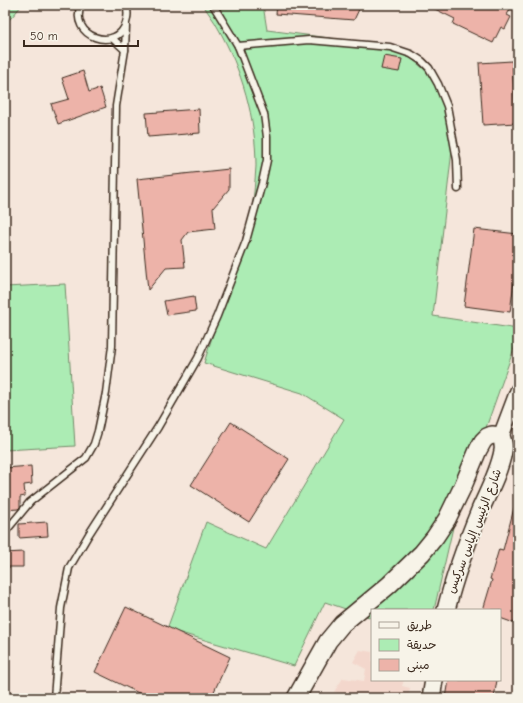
<svg xmlns="http://www.w3.org/2000/svg" width="523" height="703" font-family="'Comic Neue','Playpen Sans Arabic',sans-serif">
  <rect width="100%" height="100%" fill="#f5e6db"/>
  <filter id="ink" filterUnits="userSpaceOnUse"><feTurbulence type="fractalNoise" baseFrequency=".025" numOctaves="2"/><feDisplacementMap in="SourceGraphic" scale="8" xChannelSelector="R" yChannelSelector="G"/><feConvolveMatrix kernelMatrix="1 2 1 2 8 2 1 2 1" color-interpolation-filters="sRGB"/></filter>
  <g filter="url(#ink)">
    <!-- built -->
    <path fill="#f3d7cc" d="M360,650l12,2v28h32l-2,6 8,2 -2,10h-43l-31,-6 9,-14 21,3 2,-12 -13,-7z"/>
    <!-- green -->
    <g fill="#acecb4" stroke="#748b69">
      <path d="M5,5h17l-10,12 -7,7z"/>
      <path d="M203,5h60l4,25 109,14 26,9 11,7 11,9 9,11 8,13 11,42v15l-19,166 85,13v8l-61,173 -23,100h-62v8l-47,-16 -31,64 -127,-37 39,-107 60,27 78,-130 -42,-26 -98,-30 48,-154c2,-14 3,-28 4,-43 0,-48 -14,-96 -38,-138 -4,-8 -10,-15 -15,-23z"/>
      <path d="M65,284l10,162 -70,4v-163z"/>
    </g>
    <!-- building -->
    <g fill="#edb3a9" stroke="#3b2a1e">
      <path d="M277,5h84l-7,15 -78,-6z"/>
      <path d="M427,5h85l-5,10 4,2 -6,12 -4,-2 -8,16 -40,-19 2,-5z"/>
      <path d="M384,56l18,3 -3,13 -18,-3z"/>
      <path d="M512,61l4,62 -33,2 -4,-62z"/>
      <path d="M83,71l6,21 11,-4 6,19 -48,17 -7,-20 18,-5 -7,-21z"/>
      <path d="M199,109l1,24 -52,4 -2,-24z"/>
      <path d="M229,169v20l-16,19 2,21 -27,3 -6,8 3,27 -19,1 -18,22 -11,-111z"/>
      <path d="M474,229l44,5v17l-8,61 -46,-6z"/>
      <path d="M194,296l2,15 -29,4 -3,-14z"/>
      <path d="M231,422l58,37 -40,63 -58,-37z"/>
      <path d="M31,466l1,18 -8,1 1,11 -5,1v10l-2,2 -13,1v-42z"/>
      <path d="M514,508l4,1v102l-4,12 -14,-5v-8h-17l9,-30 -2,-1 9,-30 4,1z"/>
      <path d="M47,522l1,14 -29,2v-14z"/>
      <path d="M23,552v15h-18v-14z"/>
      <path d="M126,607l104,50 -19,41h-62l-54,-26z"/>
      <path d="M449,680h48l-3,18h-48z"/>
    </g>
    <g fill="none" stroke-linecap="round" stroke-linejoin="round">
      <!-- service casing -->
      <g stroke="#3b2a1e" stroke-width="9">
        <g id="service">
          <path d="M81,5c-13,32 36,48 45,18 2,-6 2,-12 0,-18"/>
          <path d="M112,38l13,12"/>
          <path d="M238,46l71,-6 81,7 21,7 11,7 7,7 9,16 9,22 10,54 1,29"/>
          <path d="M5,532l25,-30 56,-44 8,-14 4,-13 8,-38 6,-47 4,-240 9,-56 1,-24"/>
          <path d="M54,698l7,-90 8,-40 20,-34 69,-107 40,-69 19,-42 29,-75 16,-58 5,-23v-23l-3,-23 -26,-68 -25,-41"/>
        </g>
      </g>
      <!-- tertiary casing -->
      <g stroke="#3b2a1e" stroke-width="18">
        <path id="tertiary" d="M501,436l17,-45"/>
      </g>
      <!-- secondary casing -->
      <g stroke="#3b2a1e" stroke-width="20">
        <g id="secondary">
          <path d="M296,698l32,-57 14,-17 47,-39 33,-32 13,-16 12,-18 16,-33 15,-36 5,-9 4,-4 5,-2 9,1c2,6 3,9 2,15 -3,18 -14,40 -22,57 -14,34 -26,66 -35,102"/>
          <path d="M431,698l3,-18"/>
        </g>
      </g>
      <!-- service -->
      <use href="#service" stroke="#f7f3e8" stroke-width="6"/>
      <!-- tertiary -->
      <use href="#tertiary" stroke="#f7f3e8" stroke-width="15"/>
      <!-- secondary -->
      <use href="#secondary" stroke="#f7f3e8" stroke-width="17"/>
    </g>
  </g>
  <g text-anchor="middle" stroke-width="3.5" stroke-linejoin="round" paint-order="stroke">
    <!-- street labels -->
    <g font-size="12" fill="#3b2a1e" stroke="#f7f3e8">
      <text transform="translate(474 531) rotate(-69)" y="4">شارع الرئيس إلياس سركيس</text>
    </g>
  </g>
  <!-- margin -->
  <rect width="523" height="703" fill="none" stroke="#f7f3e8" stroke-width="20"/>
  <rect x="10" y="10" width="503" height="683" fill="none" stroke="#3b2a1e" stroke-width="1.5" filter="url(#ink)"/>
  <!-- legend -->
  <rect x="371" y="609" width="130" height="72" fill="#f7f3e8" stroke="#aca397"/>
  <rect x="379" y="622" width="20" height="6" fill="#f7f3e8" stroke="#aca397"/>
  <text x="407" y="629" font-size="12" fill="#3b2a1e">طريق</text>
  <rect x="379" y="639" width="20" height="12" fill="#acecb4" stroke="#aca397"/>
  <text x="407" y="649" font-size="12" fill="#3b2a1e">حديقة</text>
  <rect x="379" y="659" width="20" height="12" fill="#edb3a9" stroke="#aca397"/>
  <text x="407" y="669" font-size="12" fill="#3b2a1e">مبنى</text>
  <!-- scale -->
  <path d="M24 40v6h114v-6" fill="none" stroke="#3b2a1e" stroke-width="2"/>
  <text x="30" y="40" font-size="12" fill="#3b2a1e" stroke="#f7f3e8" stroke-width="3" paint-order="stroke">50 m</text>
</svg>
